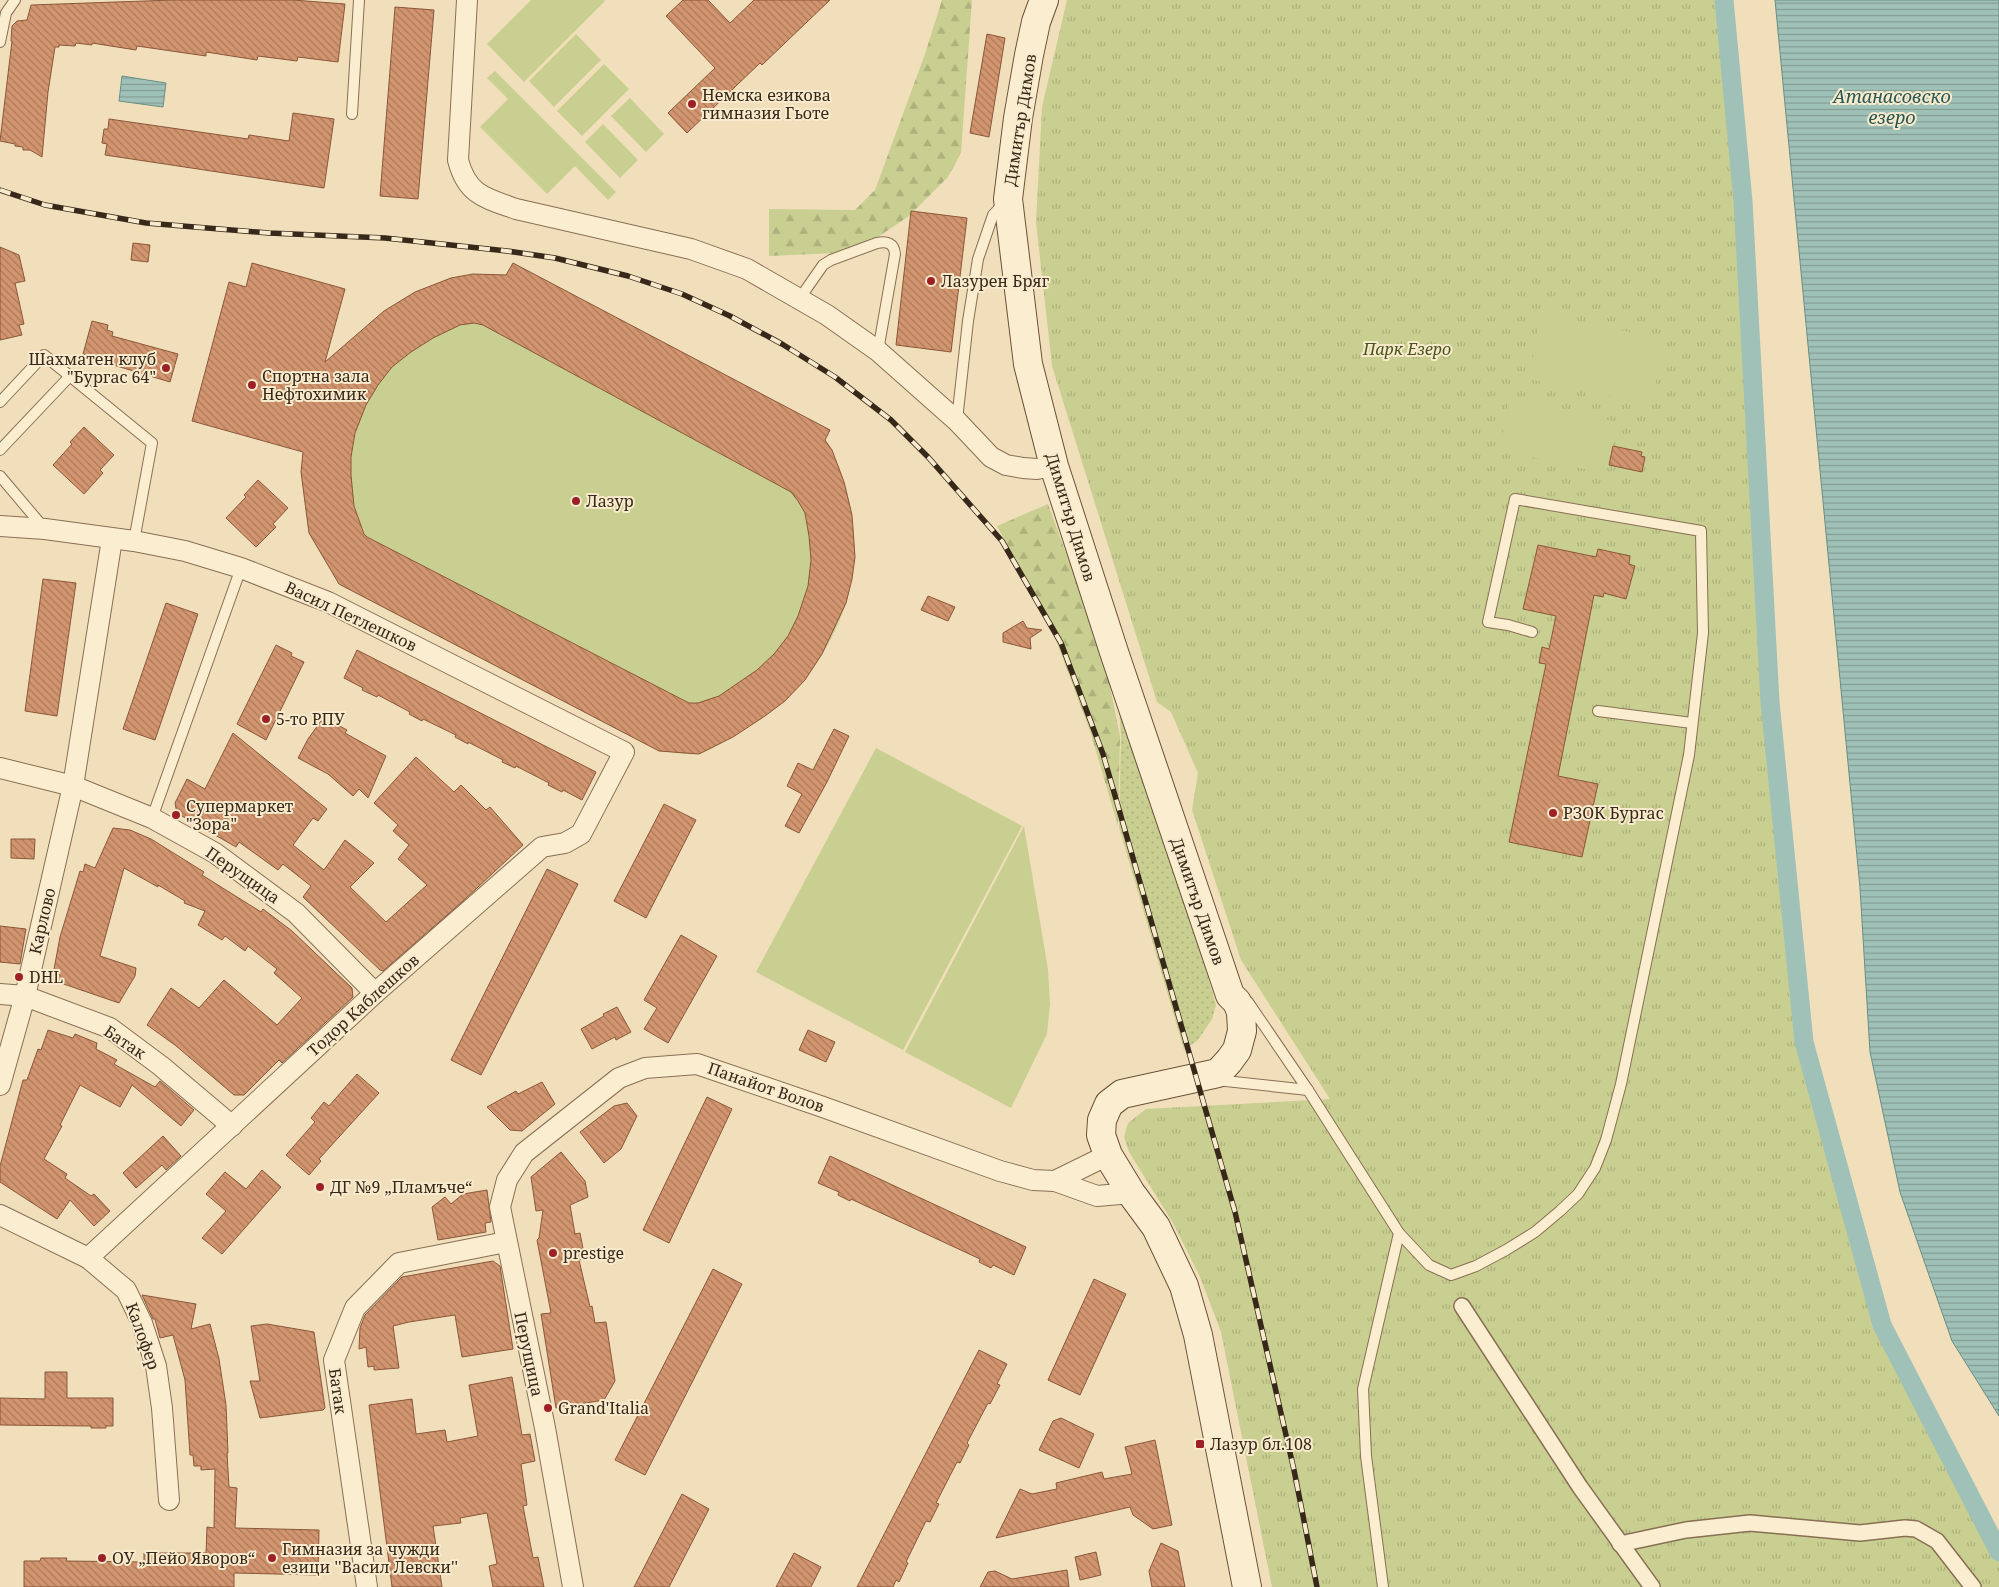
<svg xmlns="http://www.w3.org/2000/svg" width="1999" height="1587" font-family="'Noto Serif',serif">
  <defs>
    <pattern id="grass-dots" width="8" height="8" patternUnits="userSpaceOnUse" patternTransform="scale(1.25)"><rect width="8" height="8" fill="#c9cf90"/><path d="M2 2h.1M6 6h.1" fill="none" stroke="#adb27c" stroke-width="1.8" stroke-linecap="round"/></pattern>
    <pattern id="forest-firs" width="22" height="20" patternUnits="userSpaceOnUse" patternTransform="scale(1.25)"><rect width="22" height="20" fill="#c9cf90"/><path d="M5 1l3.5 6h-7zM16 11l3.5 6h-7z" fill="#adb27c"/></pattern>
    <pattern id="park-tufts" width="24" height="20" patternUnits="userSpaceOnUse" patternTransform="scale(1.25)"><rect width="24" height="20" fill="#c9cf90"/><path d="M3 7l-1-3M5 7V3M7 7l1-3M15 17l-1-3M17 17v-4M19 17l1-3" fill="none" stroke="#adb27c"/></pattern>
    <pattern id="water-rules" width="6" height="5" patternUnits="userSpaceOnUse" patternTransform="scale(1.25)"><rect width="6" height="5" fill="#a0c1b7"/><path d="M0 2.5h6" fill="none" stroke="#839d94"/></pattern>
    <pattern id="building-back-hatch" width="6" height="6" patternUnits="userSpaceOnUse" patternTransform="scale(1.25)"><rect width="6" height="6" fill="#d2956f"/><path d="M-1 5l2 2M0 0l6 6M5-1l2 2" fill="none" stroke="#ab7a5a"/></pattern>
  </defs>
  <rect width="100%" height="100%" fill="#f1dfbc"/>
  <!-- grass -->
  <path fill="url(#grass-dots)" d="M1115,655l101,350 -4,14 -14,21 -14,10 -65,-223 2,-91z"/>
  <!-- forest -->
  <g fill="url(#forest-firs)">
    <path d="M942,0h30l-11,153 -13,24 -39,39 -40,27 -33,10 -67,3v-47l86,1 20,-20 50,-136z"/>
    <path d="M1048,504l56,153 16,79 -2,90 -27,-92 -41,-110 -53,-98z"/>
  </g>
  <!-- park -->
  <path fill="url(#park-tufts)" d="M1067,0h657l19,209 42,640 19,193 77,293 118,217v35h-727l-51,-255 -21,-55 -27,-54 -44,-71 -5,-15 4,-14 18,-14 184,-10 -89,-139 -49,-150 6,-37 -27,-61 -14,-10 -105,-336 -16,-144 6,-115z"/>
  <!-- pitch -->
  <g fill="#c9cf90">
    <path d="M531,0h73l1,1 -81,81 -37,-38z"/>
    <path d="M576,34l25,26 -47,47 -25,-26z"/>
    <path d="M604,64l25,25 -47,47 -25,-25z"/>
    <path d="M495,71l121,121 -8,8 -33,-34 -28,28 -67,-67 28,-28 -21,-21z"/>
    <path d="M630,98l34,36 -18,18 -35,-36z"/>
    <path d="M603,124l35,36 -18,18 -35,-36z"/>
    <path d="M513,263l317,167 -5,10c24,35 35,97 27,139 -6,35 -25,72 -46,99 -10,13 -29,24 -42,34 -14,11 -50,40 -67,42 -12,1 -26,-2 -38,-3l-319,-166 -31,-52 -8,-61 5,-46 16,-46 35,-46 27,-23 31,-19 36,-14 22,-4 33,1z"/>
    <path d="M1542,313l123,27 -14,65 -123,-26z"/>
    <path d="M1511,398l106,24 -11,52 -107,-24z"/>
    <path d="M876,748l146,78 -119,224 -147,-78z"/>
    <path d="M1024,826l24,143 2,35 -3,30 -36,74 -106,-56z"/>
  </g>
  <!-- water -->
  <g fill="url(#water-rules)" stroke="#678f84">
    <path d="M1775,0h224v1416l-47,-75 -52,-149 -30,-140 -10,-164z"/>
    <path d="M122,76l44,7 -3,24 -44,-6z"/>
  </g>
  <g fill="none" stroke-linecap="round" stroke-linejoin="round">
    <!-- canal -->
    <path stroke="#a0c1b7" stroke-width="19" d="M1724,0l19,201 27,501 34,340 78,283 117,227"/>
  </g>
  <!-- building -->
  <g fill="url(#building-back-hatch)" stroke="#8a5739" fill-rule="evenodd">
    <path d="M173,0h120l52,4 -7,58 -40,-5 -1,4 -39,-5 -1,4 -51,-8v4l-69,-10 -1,4 -44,-7v2l-16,-2 -1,3 -16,-1v2h-4l-7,45 -6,65 -12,-7h-7v-3l-8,-1v-2l-15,-3 12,-100h-1l1,-15 5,-5 10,-1 4,-15z"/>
    <path d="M683,0h25l22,23 24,-23h76l-68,65 -2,-2 -73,70 -19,-20 47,-45 -49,-52z"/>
    <path d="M395,7l39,3 -16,189 -38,-3z"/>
    <path d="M987,34l18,4 -16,99 -19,-4z"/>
    <path d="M293,113l41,6 -10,69 -219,-33 2,-11 -5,-1 2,-14h4l1,-10 139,20 1,-4 40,6z"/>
    <path d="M911,211l56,7 -16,134 -55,-7z"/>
    <path d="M133,243l17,2 -2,17 -17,-2z"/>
    <path d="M0,247l19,8 6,26 -10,2 9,41 -5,1 3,10 -22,5z"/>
    <path d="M252,263l93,26 -20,73 59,-51 31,-19 36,-14 22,-4 33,1 7,-12 317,167 -5,10 7,10 12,32 8,33 3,42 -3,22 -6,24 -24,51 -17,26 -20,21 -20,15 -32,21 -34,17 -40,-3 -320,-167 -30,-51 -8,-61 2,-20 -111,-31 37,-139 17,5zM474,323l9,2 308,167 7,9 7,12 4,23 2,24 -3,26 -10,30 -10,20 -14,18 -17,16 -38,26 -21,7h-9l-322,-166 -3,-3 -10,-28 -3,-31v-18l4,-24 11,-28 12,-20 14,-18 19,-15 22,-14 27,-13z"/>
    <path d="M92,321l16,4 -1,5 6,2 -1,4 66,18 -8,28 -80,-24v-2l-7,-2z"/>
    <path d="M84,427l30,28 -14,15 3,3 -19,21 -31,-29 19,-21 -2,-2z"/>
    <path d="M1613,446l29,6 -1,4 4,1 -3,15 -33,-7z"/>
    <path d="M258,480l30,28 -15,16 3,3 -20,20 -30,-29 20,-21 -2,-2z"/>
    <path d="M1538,545l58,12 2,-8 32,7 -1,8 6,2 -9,33 -22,-6 -1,4 -9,-2 -36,181 40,8 -16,73 -73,-15 37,-178 -7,-1 3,-16 7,2 7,-33 -33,-7z"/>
    <path d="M43,579l33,4 -19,133 -32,-5z"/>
    <path d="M928,596l27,11 -7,14 -27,-11z"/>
    <path d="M166,603l32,11 -43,126 -32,-11z"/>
    <path d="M1023,621l4,7 15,2 -12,8 1,11 -28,-7v-9z"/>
    <path d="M276,645l16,8 -1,3 13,6 -38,78 -29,-16z"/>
    <path d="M357,650l239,122 -14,28 -19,-10 -1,2 -14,-7 1,-2 -33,-17 -1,2 -13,-6 1,-2 -35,-18v2l-13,-7 1,-2 -33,-16 -1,2 -13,-7 1,-2 -32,-17 -1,2 -15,-7 1,-2 -19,-10z"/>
    <path d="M321,721l7,3 2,-3 17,9 -2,3 41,23 -18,42 -9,-9 -6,7 -25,-22 -30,-16 10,-19z"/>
    <path d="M834,729l15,7 -22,46 -28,51 -14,-7 17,-32 -15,-8 11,-23 15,7z"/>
    <path d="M233,733l94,76 -9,12 -5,-3 -20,27 31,25 21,-30 29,23 -24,24 36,35 41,-37 -29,-26 11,-14 -16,-14 5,-6 -24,-22 42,-46 38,35 7,-7 25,25 4,-3 33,38 -60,56 -80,70 -3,-1 -77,-73 8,-11 -28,-22 -5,6 -39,-28 -3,5 -59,-34 -2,-10 12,-24 18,10z"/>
    <path d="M664,804l32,16 -50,98 -32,-17z"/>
    <path d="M113,828l17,2 21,9 53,33 -2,3 59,37 2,-3 29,22 60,57 1,9 -71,66 -3,-3 -35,35h-10l-59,-50 -28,-20 24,-37 28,20 25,-28 53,45 25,-27 -28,-25 3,-4 -29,-23 -3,5 -20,-15 -3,4 -24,-15 7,-14 -21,-8 1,-2 -27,-16v2l-34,-19 -24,88 36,12 -1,8 -16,27 -67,-23 8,-43 20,-66 3,1 2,-8 10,4z"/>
    <path d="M11,839h24l-1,20 -23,-1z"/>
    <path d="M547,869l31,15 -97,191 -30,-15z"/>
    <path d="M0,926l26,3 -6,35 -20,-2z"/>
    <path d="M681,935l36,21 -49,87 -24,-14 13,-21 -13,-8z"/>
    <path d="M617,1007l14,25 -15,8 -1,-3 -23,12 -11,-20 23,-13 -1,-2z"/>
    <path d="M48,1030l25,8 2,-4 22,9 -1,6 21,11 -3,4 41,23 5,-6 34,29 -13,16 -49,-41 -12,22 -40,-22 -20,40 2,1 -18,33 23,15 -2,4 26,18 3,-2 16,17 -16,15 -24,-26 -13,19 -57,-37v-16l23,-86h4l11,-31 3,1z"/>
    <path d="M808,1030l27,12 -9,20 -27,-12z"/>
    <path d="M357,1074l22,19 -60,66 2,2 -12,14 -23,-20 29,-33 -4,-4 13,-16 5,4z"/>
    <path d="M542,1082l13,22 -33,27 -12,-1 -23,-23 29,-16 2,3z"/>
    <path d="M707,1097l25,12 -63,134 -26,-13z"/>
    <path d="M627,1103l10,13 -16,33 -17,14 -24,-31 34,-26z"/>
    <path d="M163,1136l18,20 -15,14 -4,-5 -26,23 -13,-15z"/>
    <path d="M561,1152l24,29 3,16 -18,8 5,29 5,-1 5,26 -6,1 11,47 2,-1 3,17 11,-1 9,59 -11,19 -48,8 -15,-94 10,-1 -14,-73 2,-2 4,-28 -7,1 -5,-34z"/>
    <path d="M830,1156l196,91 -12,28 -21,-10 -2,3 -12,-6 1,-3 -129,-60 -1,2 -12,-6 1,-3 -21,-9z"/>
    <path d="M262,1170l19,17 -59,67 -20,-16 24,-27 -20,-17 19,-22 21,17z"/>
    <path d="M487,1190l4,32 -6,1 1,9 -48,8 -6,-33 13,-10 6,7 12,-10z"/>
    <path d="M493,1261l7,5 13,83 -51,8 -7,-42 -46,7 -16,4 6,42 -25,2v-4l-6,1 -2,-20 -7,2 1,-21 5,-13 37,-38z"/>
    <path d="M713,1269l29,15 -97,191 -30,-15z"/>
    <path d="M1094,1279l32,15 -46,101 -32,-15z"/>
    <path d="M142,1295l54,9 -5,25 19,-5 9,35 7,46 2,48h-1l2,34 8,1 -2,40 84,2 -1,45 -84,-2v14h-210v-26h16l1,-3h26l-1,3 78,1v-9h62l1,-26 7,1 1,-59 -14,1v-4h-7l-1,-11h-3l-5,-75 -12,-45 -13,3 -5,-19h-2z"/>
    <path d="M267,1324l47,8 11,76 -2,2 -63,8 -10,-37h10l-9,-55z"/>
    <path d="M979,1350l28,14 -10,20 3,1 -10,19 -2,-1 -21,40 2,2 -9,18 -3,-1 -21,41 3,1 -9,18 -4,-1 -20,41 2,1 -9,19 -3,-2 -3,7h-36z"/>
    <path d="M45,1372h22v26h46v28h-7v2h-15v-2l-91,-1v-27l45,1z"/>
    <path d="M512,1377l10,58 8,-1 5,27 -14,3 6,41 -4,1 10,52 5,-1 6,30h-51l-4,-21 8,-2 -10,-51 -27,5 1,5 -28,3 9,61h-50l-23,-182 43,-6 4,35 29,-4 2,12 31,-6 -9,-51z"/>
    <path d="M1061,1418l33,16 -15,34 -40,-18 14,-29z"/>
    <path d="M1155,1440l17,85 -19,4 -20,-14 -3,-8 -134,31 24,-49 12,5 25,-5 -1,-6 46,-11 2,7 28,-5 -7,-27z"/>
    <path d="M682,1494l27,15 -40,78h-35z"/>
    <path d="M1161,1543l17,8 7,36h-33l-3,-16z"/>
    <path d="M1096,1552l5,23 -21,5 -5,-23z"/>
    <path d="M794,1553l27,14 -10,20h-35z"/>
    <path d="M1067,1570l2,17h-89l8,-15 7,-1 17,8z"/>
  </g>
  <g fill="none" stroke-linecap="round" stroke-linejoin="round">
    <!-- service casing -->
    <g stroke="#896f54" stroke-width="12">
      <g id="service">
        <path d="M0,42l6,-29 9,-13"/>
        <path d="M352,114l7,-114"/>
        <path d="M800,298l23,-33 8,-5 46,-17c10,-2 17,0 18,11l-17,97"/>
        <path d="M0,402l44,-47 108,88 -18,98"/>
        <path d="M957,420l11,-99 10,-62 15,-44 11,-12"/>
        <path d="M0,450l70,-74"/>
        <path d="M0,476l44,52"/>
        <path d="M1598,711l94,12"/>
        <path d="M152,818l89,-250"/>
        <path d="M1248,1002l60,88 91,143 30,32 22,10 25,-9 30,-16 29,-18 25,-21 18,-17 17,-26 11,-28 15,-56 68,-329 14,-122 -2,-102 -186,-32 -27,123 20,3 24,7"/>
        <path d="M1216,1080l92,10"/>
        <path d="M1383,1587l-17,-131 -3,-67 36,-156"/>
      </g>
    </g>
    <!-- pedestrian casing -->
    <g stroke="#896f54" stroke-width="18">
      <g id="pedestrian">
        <path d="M1462,1306l118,181 72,100"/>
        <path d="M1620,1544l66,-14 64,-7 110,10 45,-5 11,1 21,12 36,46"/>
      </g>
    </g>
    <!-- minor casing -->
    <g stroke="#896f54" stroke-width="22">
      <g id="minor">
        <path d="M467,0l-9,160c9,35 27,38 58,49l175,40 56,20 80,46 51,36 79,70 34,36 15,8 17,3 14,1 17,-3"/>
        <path d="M0,526l45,3 89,12 51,10 56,17 87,34 296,150 -43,82 -16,9 -23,4 -167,146 -287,265"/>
        <path d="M0,768l73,18 79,32 63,35 81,60 79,80"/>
        <path d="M0,994l25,2 85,32 51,38 71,60"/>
        <path d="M0,1085l25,-89 48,-210 39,-247"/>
        <path d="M1055,1181l53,-26"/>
        <path d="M0,1215l88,43 38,32 16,33 14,43 6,42 7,92"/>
        <path d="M367,1587l-33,-227 21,-52 44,-45 107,-21"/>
        <path d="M573,1587l-28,-159 -45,-221 7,-27 17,-27 95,-75 26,-10 52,-4 126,43 177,64 33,9 22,1 42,15 34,-3"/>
      </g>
    </g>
    <!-- secondary casing -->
    <g stroke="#6b5038" stroke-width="30">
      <path id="secondary" d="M1044,0l-8,22 -7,33 -11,63 -10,81 20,165 26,102 60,186 116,343 7,7 4,10 1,19 -5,19 -8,11 -11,12 -96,21 -13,10 -7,16 -1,15 7,20 23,38 25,34 28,59 14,49 49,252"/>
    </g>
    <!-- service -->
    <use href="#service" stroke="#fbedcf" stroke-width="10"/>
    <!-- pedestrian -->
    <use href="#pedestrian" stroke="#fbedcf" stroke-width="15"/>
    <!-- minor -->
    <use href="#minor" stroke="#fbedcf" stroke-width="20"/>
    <!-- secondary -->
    <use href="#secondary" stroke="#fbedcf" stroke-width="28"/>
    <!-- rail casing -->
    <g stroke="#37281a" stroke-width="5.5">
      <path id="rail" d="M0,190l45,15 101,18 123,10 116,5 122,13 48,7 73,18 54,18 48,22 52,28 53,33 56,43 37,37 74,84 59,102 42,111 132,458 59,258 23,117"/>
    </g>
    <!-- rail -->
    <use href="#rail" stroke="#f8eacc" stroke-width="4" stroke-dasharray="11" stroke-linecap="butt"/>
  </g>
  <!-- markers -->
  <g fill="#9c2025" stroke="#f8eacc" stroke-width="2">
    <circle cx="692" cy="104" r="5"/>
    <circle cx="931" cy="281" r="5"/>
    <circle cx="166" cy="368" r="5"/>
    <circle cx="252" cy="385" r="5"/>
    <circle cx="576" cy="501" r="5"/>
    <circle cx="266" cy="719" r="5"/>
    <circle cx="1553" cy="813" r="5"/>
    <circle cx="176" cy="815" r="5"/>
    <circle cx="19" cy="977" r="5"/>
    <circle cx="320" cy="1187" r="5"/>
    <circle cx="553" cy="1253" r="5"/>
    <circle cx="548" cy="1408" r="5"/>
    <rect x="1195" y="1439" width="10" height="10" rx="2.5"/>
    <circle cx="102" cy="1558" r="5"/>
    <circle cx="272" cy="1558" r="5"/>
  </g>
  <g text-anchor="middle" stroke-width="4" stroke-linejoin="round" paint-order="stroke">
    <!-- poi labels -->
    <g font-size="16" fill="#37281a" stroke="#f8eacc" text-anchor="start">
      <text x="702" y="101">Немска езикова<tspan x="702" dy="18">гимназия Гьоте</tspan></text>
      <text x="941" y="287">Лазурен Бряг</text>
      <text x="156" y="365" text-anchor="end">Шахматен клуб<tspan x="156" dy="18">"Бургас 64"</tspan></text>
      <text x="262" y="382">Спортна зала<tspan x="262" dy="18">Нефтохимик</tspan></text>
      <text x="586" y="507">Лазур</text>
      <text x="276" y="725">5-то РПУ</text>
      <text x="186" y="812">Супермаркет<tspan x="186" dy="18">"Зора"</tspan></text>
      <text x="1563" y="819">РЗОК Бургас</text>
      <text x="29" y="983">DHL</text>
      <text x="330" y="1193">ДГ №9 „Пламъче“</text>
      <text x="563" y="1259">prestige</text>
      <text x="558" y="1414">Grand'Italia</text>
      <text x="1210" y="1450">Лазур бл.108</text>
      <text x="282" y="1555">Гимназия за чужди<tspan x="282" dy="18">езици ''Васил Левски''</tspan></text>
      <text x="112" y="1564">ОУ „Пейо Яворов“</text>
    </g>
    <!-- street labels -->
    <g font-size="16" fill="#37281a" stroke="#f8eacc">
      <text transform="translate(1020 120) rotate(-81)" y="6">Димитър Димов</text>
      <text transform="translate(1071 517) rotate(73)" y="6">Димитър Димов</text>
      <text transform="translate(351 616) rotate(25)" y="6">Васил Петлешков</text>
      <text transform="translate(243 875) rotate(35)" y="6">Перущица</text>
      <text transform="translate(1198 901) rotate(71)" y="6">Димитър Димов</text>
      <text transform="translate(42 921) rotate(-77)" y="6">Карлово</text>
      <text transform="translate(363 1005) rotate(-42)" y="6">Тодор Каблешков</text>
      <text transform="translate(125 1042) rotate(34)" y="6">Батак</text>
      <text transform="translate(766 1087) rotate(19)" y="6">Панайот Волов</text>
      <text transform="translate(143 1336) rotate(70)" y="6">Калофер</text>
      <text transform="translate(529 1354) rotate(78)" y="6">Перущица</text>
      <text transform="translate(338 1391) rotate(82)" y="6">Батак</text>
    </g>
    <!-- park labels -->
    <g font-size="16" font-style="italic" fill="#49551f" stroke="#f8eacc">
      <text x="1407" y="355">Парк Езеро</text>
    </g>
    <!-- water labels -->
    <g font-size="18" font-style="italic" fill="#285854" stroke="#f8eacc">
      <text x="1892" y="103">Атанасовско<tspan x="1892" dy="21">езеро</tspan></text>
    </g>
  </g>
</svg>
